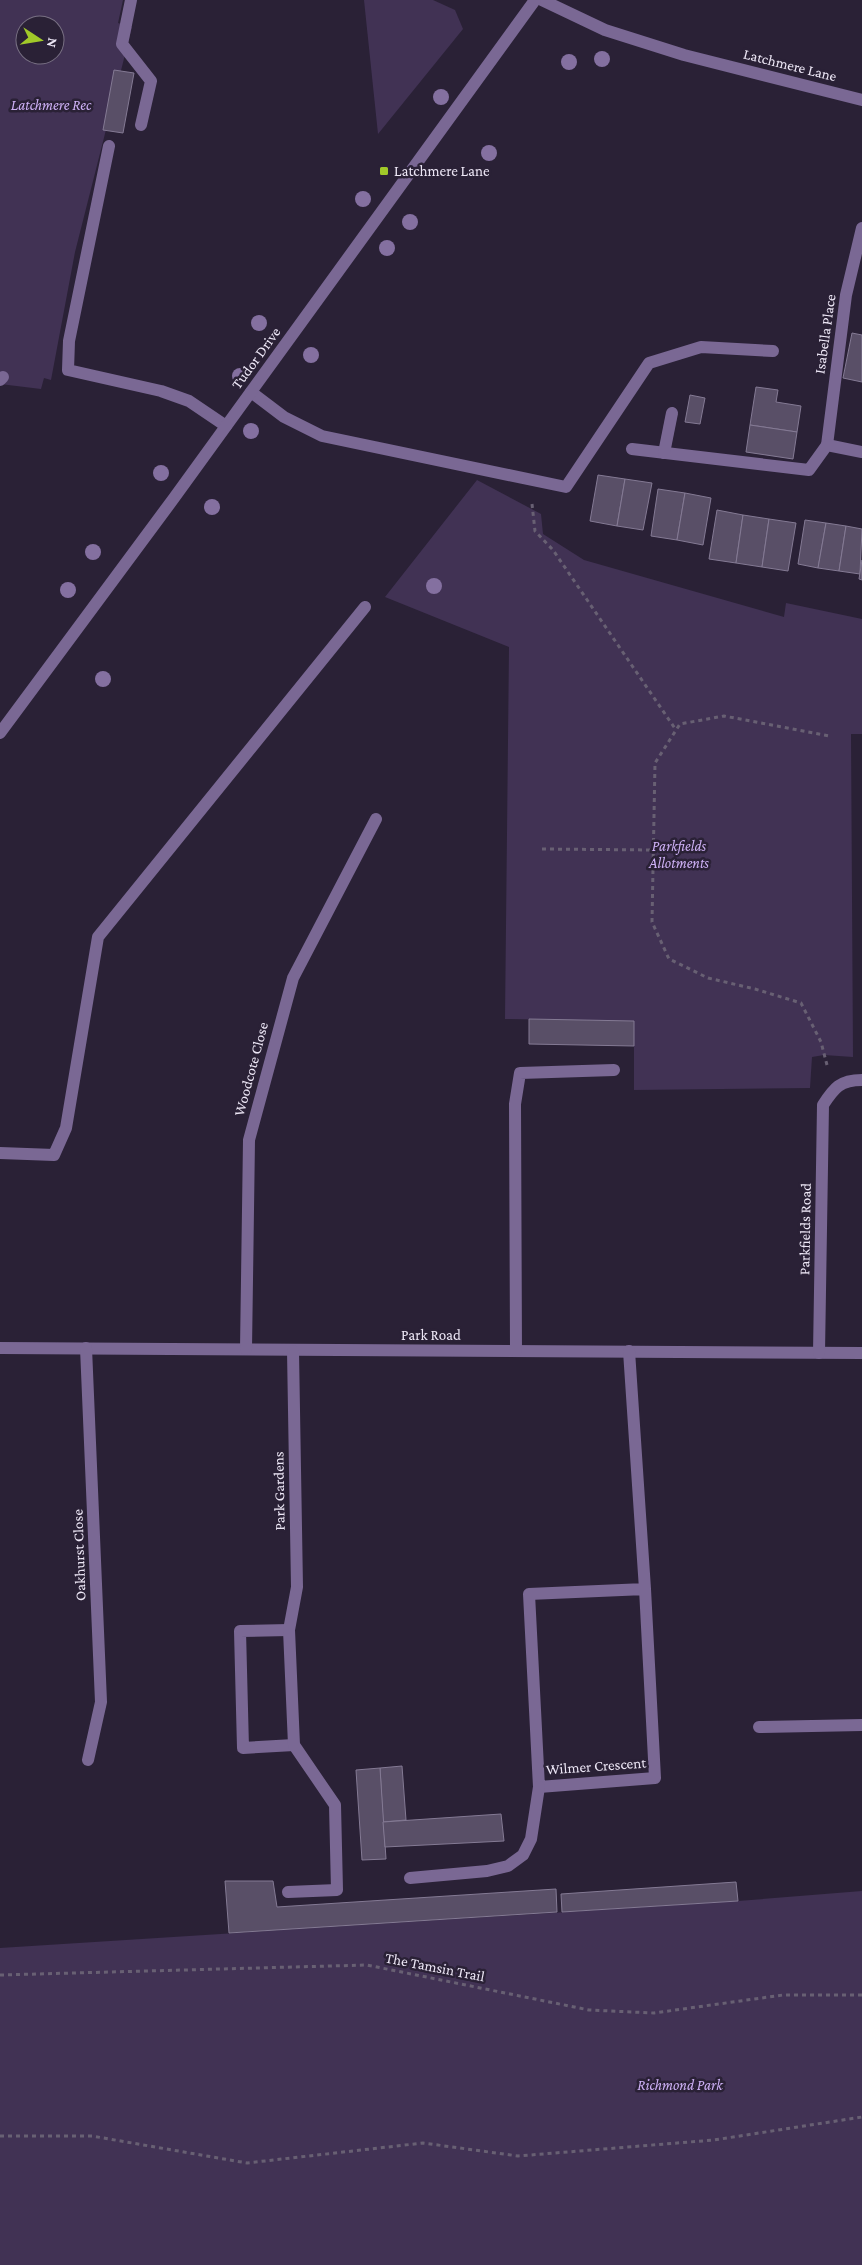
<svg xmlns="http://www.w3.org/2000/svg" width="862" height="2265" font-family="'Crimson Pro',serif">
  <rect width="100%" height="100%" fill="#2a2136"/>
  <!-- green -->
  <g fill="#413254" fill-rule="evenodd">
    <path d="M0,0h123l-5,23 14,4 -57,225 -24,128 -7,-2 -3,11 -41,-5zM25,25h30v30h-30z"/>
    <path d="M364,0h69l22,10 8,19 -85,105z"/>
    <path d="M477,480l64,34 2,20 41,26 200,57 2,-14 76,16v115h-11l2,323 -29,-2 -12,2 -2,31 -176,2v-69l-129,-2 4,-372 -124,-50z"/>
    <path d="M862,1891v374h-862v-317l738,-47z"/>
  </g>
  <!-- building -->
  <g fill="#594f67" stroke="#847a94">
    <path d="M114,70l20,3 -11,60 -20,-3z"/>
    <path d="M852,333l10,2v47l-19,-4z"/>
    <path d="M756,387l22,3 -2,12 25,4 -4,26 -47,-7z"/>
    <path d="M690,395l15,3 -5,26 -15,-2z"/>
    <path d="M750,425l47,7 -4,27 -47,-7z"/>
    <path d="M598,475l27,4 -8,47 -27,-5z"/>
    <path d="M625,479l27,4 -9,47 -26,-4z"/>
    <path d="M658,489l27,4 -8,47 -26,-4z"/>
    <path d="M685,493l26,5 -8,47 -26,-5z"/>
    <path d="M717,510l26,5 -7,48 -27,-4z"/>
    <path d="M743,515l26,4 -7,48 -26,-4z"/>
    <path d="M769,519l27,4 -8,48 -26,-4z"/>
    <path d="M805,520l21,3 -8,45 -20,-4z"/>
    <path d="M826,523l20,3 -7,45 -21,-3z"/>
    <path d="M846,526l16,3 -2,45 -21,-3z"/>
    <path d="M862,560v20l-3,-1z"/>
    <path d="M529,1019l105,2v25l-105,-2z"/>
    <path d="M402,1766l4,54 -23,2 -3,-54z"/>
    <path d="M380,1768l6,91 -24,1 -6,-90z"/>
    <path d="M501,1814l3,27 -119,6 -2,-25z"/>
    <path d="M225,1881h48l4,26 279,-18 1,23 -328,21z"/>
    <path d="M736,1882l2,19 -176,11 -1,-18z"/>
  </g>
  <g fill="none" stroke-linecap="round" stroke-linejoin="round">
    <!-- path -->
    <g stroke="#686073" stroke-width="3" stroke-dasharray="4 4" stroke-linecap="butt">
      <path d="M532,504l3,27 18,19 123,180"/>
      <path d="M542,849l112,1"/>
      <path d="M827,1065l-6,-23 -20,-39 -46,-14 -47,-11 -39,-19 -17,-37 3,-159 25,-39 44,-8 105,20"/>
      <path d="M0,1975l367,-10 222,45 65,3 129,-18h79"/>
      <path d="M0,2136h92l155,27 176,-20 95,13 196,-16 148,-23"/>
    </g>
    <!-- minor -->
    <g stroke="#7a6894" stroke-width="12">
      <path d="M131,0l-9,44 29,37 -10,44"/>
      <path d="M542,0l63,30 79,25 178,45"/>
      <path d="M109,146l-40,195 -1,29 93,21 28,10 37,25"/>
      <path d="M0,380l3,-3"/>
      <path d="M251,392l33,25 38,19 244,51 83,-124 52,-16 72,4"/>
      <path d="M827,445l19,-150 16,-67"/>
      <path d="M632,449l177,21 18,-25 35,7"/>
      <path d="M664,453l8,-40"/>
      <path d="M0,733l174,-235 361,-498"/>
      <path d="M0,1153l54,2 12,-27 32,-191 267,-330"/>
      <path d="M0,1348l862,5"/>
      <path d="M86,1348l15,354 -13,58"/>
      <path d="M246,1349l3,-209 44,-162 83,-159"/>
      <path d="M516,1351l-1,-247 5,-31 94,-3"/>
      <path d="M629,1351l16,238 -116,5 10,193 116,-9 -10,-189"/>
      <path d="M819,1353l4,-248c11,-17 17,-25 39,-25"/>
      <path d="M289,1630l-49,1 3,117 51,-3"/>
      <path d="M759,1727l103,-2"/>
      <path d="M410,1878l77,-7 21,-5 15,-11 8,-16 8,-52"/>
      <path d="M288,1892l49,-2 -2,-85 -41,-60 -5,-115 8,-43 -4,-236"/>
    </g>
  </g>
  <!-- trees -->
  <g fill="#8470a0">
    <circle cx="602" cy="59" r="8"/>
    <circle cx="569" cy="62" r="8"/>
    <circle cx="441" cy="97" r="8"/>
    <circle cx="489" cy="153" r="8"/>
    <circle cx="363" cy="199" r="8"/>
    <circle cx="410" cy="222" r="8"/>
    <circle cx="387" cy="248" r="8"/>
    <circle cx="259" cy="323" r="8"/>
    <circle cx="311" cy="355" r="8"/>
    <circle cx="240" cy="376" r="8"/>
    <circle cx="251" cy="431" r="8"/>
    <circle cx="161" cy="473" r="8"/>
    <circle cx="212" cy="507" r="8"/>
    <circle cx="93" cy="552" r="8"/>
    <circle cx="434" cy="586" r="8"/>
    <circle cx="68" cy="590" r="8"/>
    <circle cx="103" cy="679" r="8"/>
  </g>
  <!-- markers -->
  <rect fill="#a1c929" stroke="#2a2136" stroke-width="2" x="379" y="166" width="10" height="10" rx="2.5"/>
  <g text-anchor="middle" stroke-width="5" stroke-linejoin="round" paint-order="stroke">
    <!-- street labels -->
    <g font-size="15" fill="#ede7f6" stroke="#2a2136">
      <text transform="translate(790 65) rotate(14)" y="5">Latchmere Lane</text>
      <text transform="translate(825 334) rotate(-82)" y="5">Isabella Place</text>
      <text transform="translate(256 358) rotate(-54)" y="5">Tudor Drive</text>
      <text transform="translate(251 1069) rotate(-75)" y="5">Woodcote Close</text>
      <text transform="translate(805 1229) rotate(-89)" y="5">Parkfields Road</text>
      <text x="431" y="1340">Park Road</text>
      <text transform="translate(279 1491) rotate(-91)" y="5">Park Gardens</text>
      <text transform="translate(79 1555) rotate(-92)" y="5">Oakhurst Close</text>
      <text transform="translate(596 1766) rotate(-4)" y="5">Wilmer Crescent</text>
      <text transform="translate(435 1967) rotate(11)" y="5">The Tamsin Trail</text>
    </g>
    <!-- park labels -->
    <g font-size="15" font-style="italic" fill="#ceb1f6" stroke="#2a2136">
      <text x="51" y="110">Latchmere Rec</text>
      <text x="679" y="851">Parkfields<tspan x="679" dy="17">Allotments</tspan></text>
      <text x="680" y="2090">Richmond Park</text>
    </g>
    <!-- poi labels -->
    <g font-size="15" fill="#ede7f6" stroke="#2a2136" text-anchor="start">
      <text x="394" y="176">Latchmere Lane</text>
    </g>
  </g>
  <!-- north arrow -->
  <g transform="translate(40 40) rotate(102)"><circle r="24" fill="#2a2136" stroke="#787083"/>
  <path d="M0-4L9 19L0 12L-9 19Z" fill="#a1c929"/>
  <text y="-8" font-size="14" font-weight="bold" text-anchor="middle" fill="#ede7f6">N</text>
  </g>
</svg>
